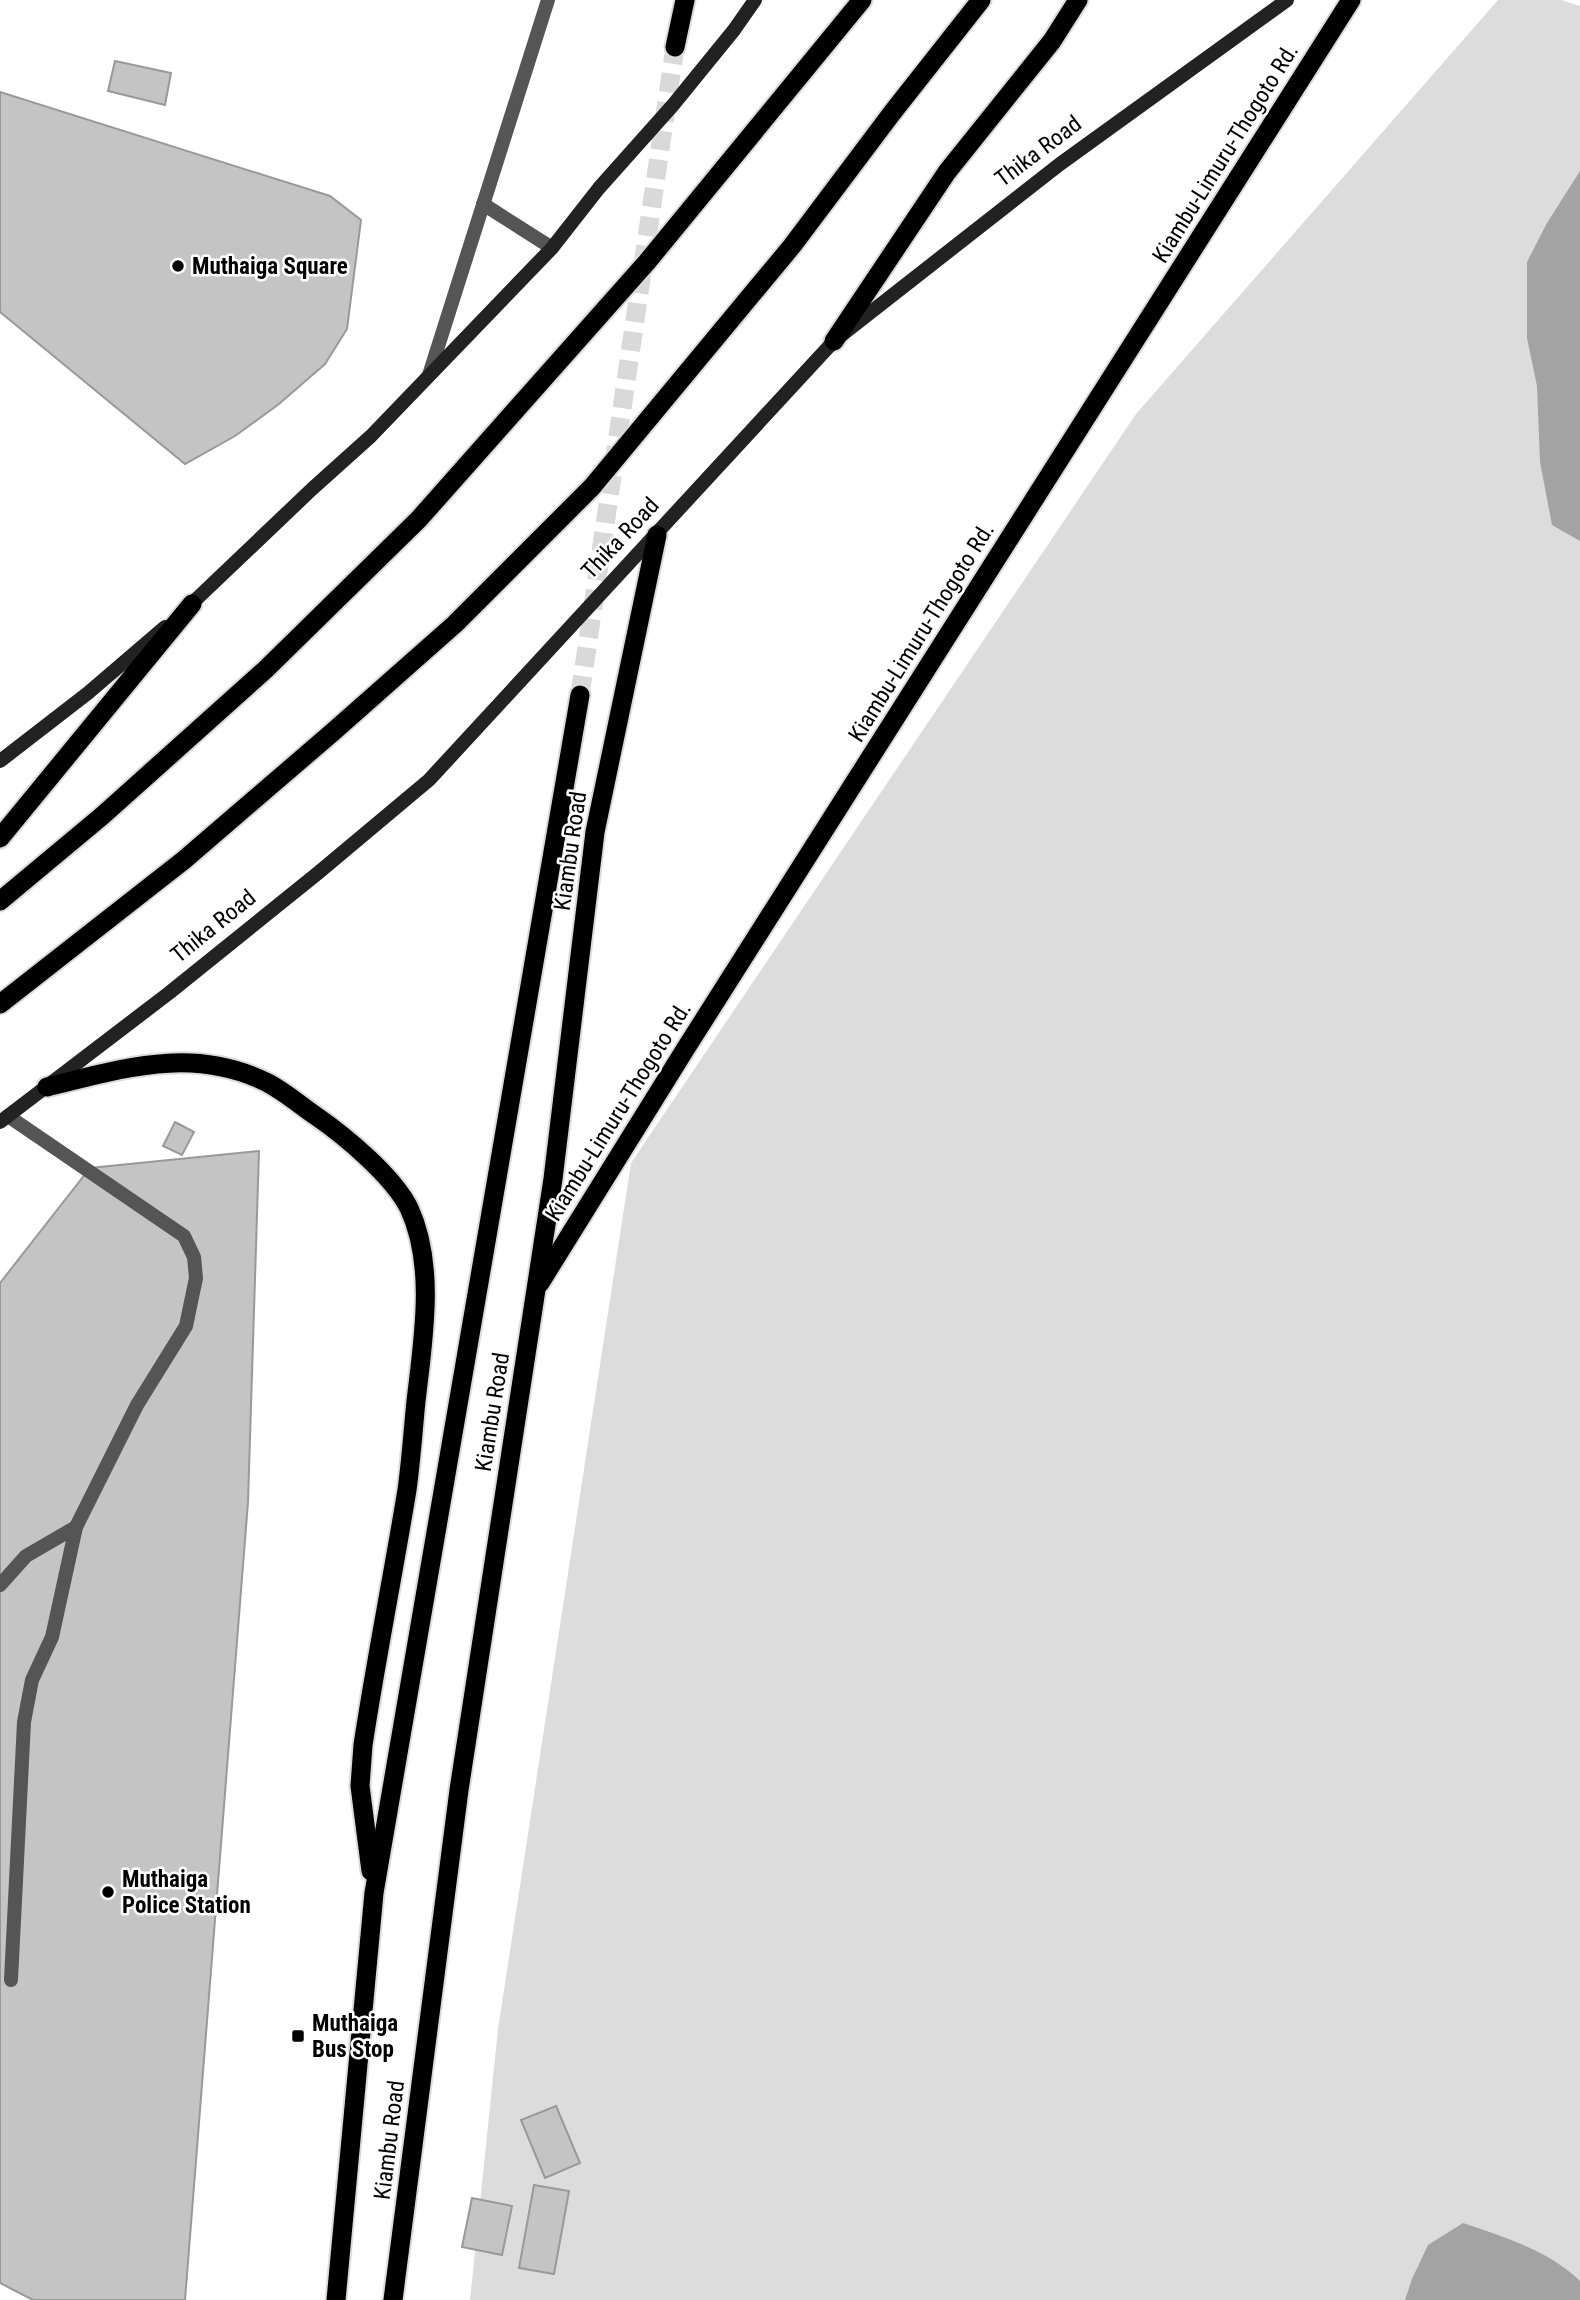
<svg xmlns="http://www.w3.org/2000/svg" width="1580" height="2300" font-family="'Roboto Condensed',sans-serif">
  <rect width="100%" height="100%" fill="#fff"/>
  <!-- green -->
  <path fill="#dcdcdc" d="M1498,0h63l19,6v2294h-1110l28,-271 133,-866 505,-749z"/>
  <!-- water -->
  <g fill="#a3a3a3">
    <path d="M1580,171v370l-28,-16 -12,-63 -3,-76 -10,-48v-76l20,-39z"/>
    <path d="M1463,2223c41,14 85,27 117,58v19h-175l7,-21 16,-34z"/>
  </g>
  <!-- building -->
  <g fill="#c4c4c4" stroke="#999" stroke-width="2">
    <path d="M115,61l56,12 -6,32 -57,-14z"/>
    <path d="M0,92l330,104 31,24 -14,109 -22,35 -46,40 -44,32 -50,28 -185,-152z"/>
    <path d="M175,1122l19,10 -12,23 -19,-9z"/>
    <path d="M259,1151l-11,351 -63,798h-152l-33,-17v-1000l90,-115z"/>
    <path d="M556,2106l24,57 -35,15 -24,-58z"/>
    <path d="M534,2185l35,6 -15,83 -35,-6z"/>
    <path d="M472,2198l40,8 -10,49 -40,-8z"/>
  </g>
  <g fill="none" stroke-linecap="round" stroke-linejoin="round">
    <!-- trunk-tunnel -->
    <path stroke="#d9d9d9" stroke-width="19" stroke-dasharray="19 10" stroke-linecap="butt" d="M580,695l95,-648"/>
    <!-- trunk casing -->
    <g stroke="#dbdbdb" stroke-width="23">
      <g id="trunk">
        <path d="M675,47l10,-47"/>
        <path d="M834,341l113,-169 105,-131 26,-41"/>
        <path d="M0,838l192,-234"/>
        <path d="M0,901l102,-85 163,-146 154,-151 228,-257 215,-262"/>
        <path d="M0,1004l184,-144 150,-129 121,-107 137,-137 200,-241 100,-133 89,-113"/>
        <path d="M47,1087c75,-18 145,-42 221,-4 17,9 32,22 48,33 29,20 77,60 93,92 27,58 14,132 7,193 -3,30 -5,60 -9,89 -14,85 -31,170 -44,255l-3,41 11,85"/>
        <path d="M540,1283l146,-235 665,-1048"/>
        <path d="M336,2300l38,-407 206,-1198"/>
        <path d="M393,2300l66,-510 94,-611 42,-347 62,-297"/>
      </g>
    </g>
    <!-- service -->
    <g stroke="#555" stroke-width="14">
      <path d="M8,1116l176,120 10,21 2,21 -10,48 -49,79 -61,122 -24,110 -20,43 -8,42 -13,258"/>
      <path d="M0,1585l26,-29 50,-29"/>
    </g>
    <!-- minor -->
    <g stroke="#555" stroke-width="14">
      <path d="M483,204l69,44"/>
      <path d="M429,375l119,-375"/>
    </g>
    <!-- secondary -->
    <g stroke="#222" stroke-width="14">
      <path d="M186,609l126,-120 59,-53 181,-188 47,-60 74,-83 61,-75 21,-30"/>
      <path d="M0,761l88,-68 77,-66"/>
      <path d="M0,1122l169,-129 149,-120 111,-93 405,-439 226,-177 227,-164"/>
    </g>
    <!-- trunk -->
    <use href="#trunk" stroke="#000" stroke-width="19"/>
  </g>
  <!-- markers -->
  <g fill="#000" stroke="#fff" stroke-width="2.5">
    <circle cx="178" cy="266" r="7"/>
    <circle cx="108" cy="1892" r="7"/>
    <rect x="291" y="2029" width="14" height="14" rx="3.5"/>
  </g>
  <g text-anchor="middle" stroke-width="5" stroke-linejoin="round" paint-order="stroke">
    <!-- street labels -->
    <g font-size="23" fill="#000" stroke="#fff">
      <text transform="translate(1038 151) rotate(-37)" y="8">Thika Road</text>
      <text transform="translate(1225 153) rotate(-58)" y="8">Kiambu-Limuru-Thogoto Rd.</text>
      <text transform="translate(620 538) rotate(-47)" y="8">Thika Road</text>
      <text transform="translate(921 632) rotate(-58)" y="8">Kiambu-Limuru-Thogoto Rd.</text>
      <text transform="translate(570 851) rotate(-82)" y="8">Kiambu Road</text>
      <text transform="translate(213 926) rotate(-39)" y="8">Thika Road</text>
      <text transform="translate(618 1111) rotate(-58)" y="8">Kiambu-Limuru-Thogoto Rd.</text>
      <text transform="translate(492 1412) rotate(-81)" y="8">Kiambu Road</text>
      <text transform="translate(389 2140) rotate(-83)" y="8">Kiambu Road</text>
    </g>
    <!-- poi labels -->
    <g font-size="23" font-weight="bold" fill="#000" stroke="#fff" text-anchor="start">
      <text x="192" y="274">Muthaiga Square</text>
      <text x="122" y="1887">Muthaiga<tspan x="122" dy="26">Police Station</tspan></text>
      <text x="312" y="2031">Muthaiga<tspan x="312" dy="26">Bus Stop</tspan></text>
    </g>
  </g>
</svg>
